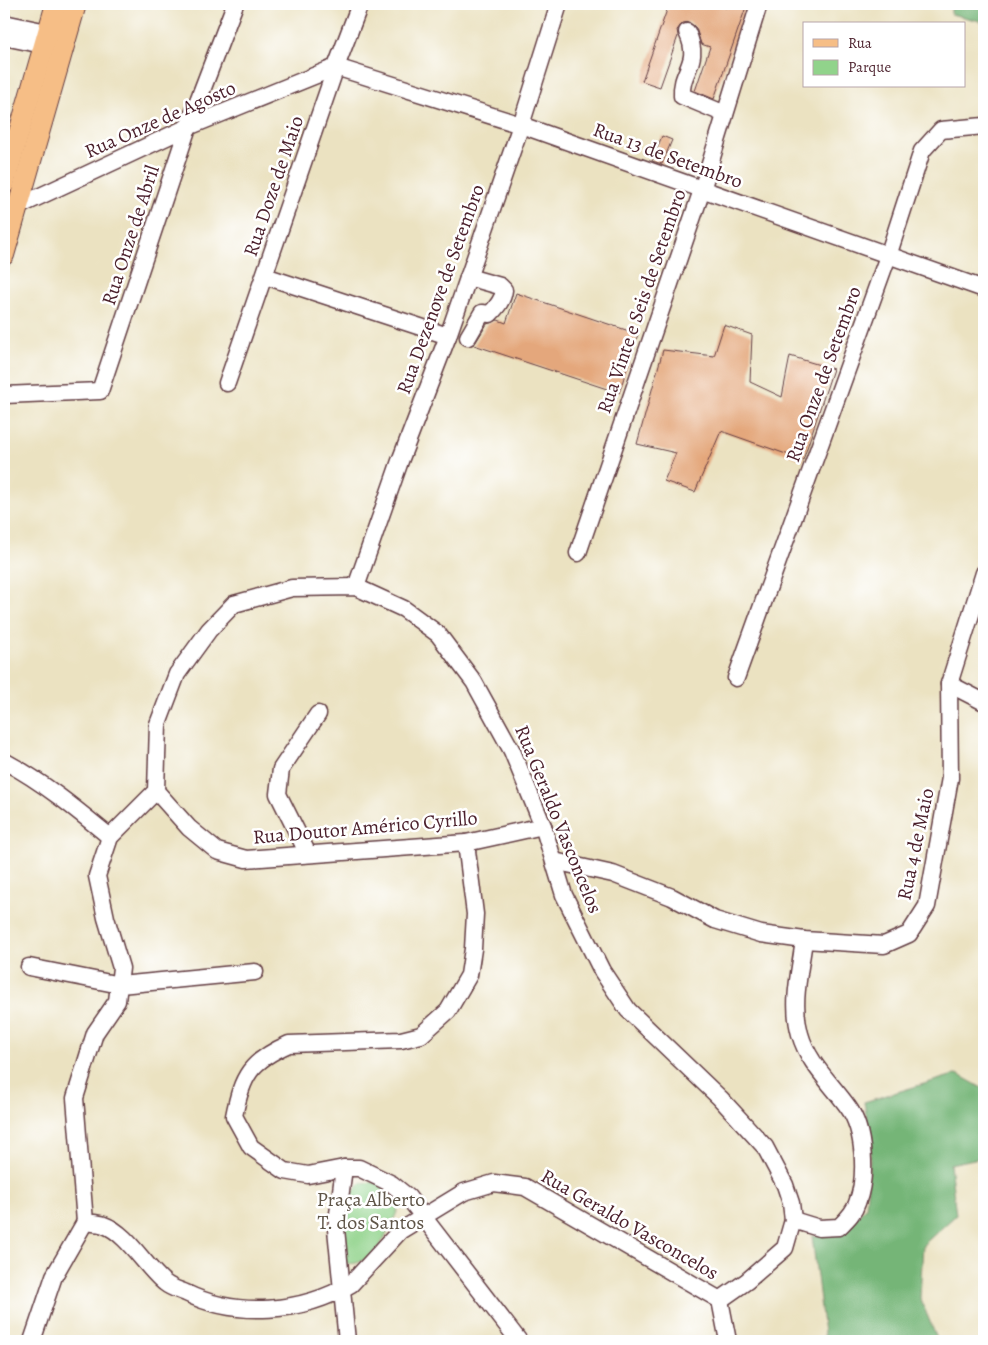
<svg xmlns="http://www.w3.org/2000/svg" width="988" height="1345" font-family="Alegreya,serif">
  <rect width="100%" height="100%" fill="#fff"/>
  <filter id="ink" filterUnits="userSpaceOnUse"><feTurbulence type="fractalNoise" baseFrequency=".02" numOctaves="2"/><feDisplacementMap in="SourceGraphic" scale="10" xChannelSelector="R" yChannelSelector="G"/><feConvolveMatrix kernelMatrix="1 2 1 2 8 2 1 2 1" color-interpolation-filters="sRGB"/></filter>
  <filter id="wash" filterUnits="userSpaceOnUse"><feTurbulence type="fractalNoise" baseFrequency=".0096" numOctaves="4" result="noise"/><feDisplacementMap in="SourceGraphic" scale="20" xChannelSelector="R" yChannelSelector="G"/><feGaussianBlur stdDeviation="1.12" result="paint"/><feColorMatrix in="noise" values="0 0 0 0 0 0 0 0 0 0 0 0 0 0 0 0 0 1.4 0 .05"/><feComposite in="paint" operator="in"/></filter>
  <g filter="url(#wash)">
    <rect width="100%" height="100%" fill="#ebe2c1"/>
    <!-- green -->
    <path fill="#91d38b" stroke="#6e795b" d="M379,1182l14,14 5,13c-8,21 -25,60 -53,54l-2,-42 5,-24 13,-14z"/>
    <!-- forest -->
    <g fill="#74b577" stroke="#5f6a51">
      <path d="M951,4h33v18l-33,-8z"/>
      <path d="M957,1074l27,15v68l-34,7 6,51 -33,30 -3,53 18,43h-113l-13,-105 29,-4 25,-25 5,-62 -7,-43z"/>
    </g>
    <g id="blocks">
      <!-- building -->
      <g fill="#e4a77c">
        <path d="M669,4h44l13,4 1,-4h20l-33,95 -19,-8 15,-44 -9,-3 -5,-16 -7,-6 -6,1 -6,7 1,6 -18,51 -18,-6z"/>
        <path d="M662,136l10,4 -10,24 -10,-3z"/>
        <path d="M516,293l122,41 -19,59 -145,-48 13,-21 11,-4 8,3z"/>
        <path d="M724,325l28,10 -2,47 32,15 8,-41 43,13 -30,91 -82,-29 -26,61 -31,-11 12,-28 -39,-9 26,-94 51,6z"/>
      </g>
    </g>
  </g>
  <g filter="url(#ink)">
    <use href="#blocks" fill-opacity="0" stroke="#623c42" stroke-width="1"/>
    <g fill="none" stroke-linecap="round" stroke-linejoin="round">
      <!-- minor casing -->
      <g stroke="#623c42" stroke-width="19">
        <g id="minor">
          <path d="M4,23l43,9 13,-4"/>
          <path d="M687,32c15,32 -7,37 -5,64l43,18"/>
          <path d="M4,37l39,8"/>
          <path d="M336,67l185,58 463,164"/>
          <path d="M4,213l184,-86 148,-60"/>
          <path d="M265,276l183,60"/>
          <path d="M468,337l14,-24 8,1c7,-7 13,-14 14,-24l-4,-4 -32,-9"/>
          <path d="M227,383l109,-316 24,-63"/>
          <path d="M4,395l96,-4 88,-264 47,-123"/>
          <path d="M578,553l124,-363 57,-186"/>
          <path d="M356,587l48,22 34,25 36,48 38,69 31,75 21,69 38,76 26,39 92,88 45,49 20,38 6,18 2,17 -8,28 -38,33 -27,19 -195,-113 -31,-4 -30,9 -64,39 -49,53c-49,29 -114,34 -165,9 -7,-3 -15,-5 -21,-10 -19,-15 -38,-50 -61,-58 -6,-2 -13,-2 -19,-3l-10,-124 20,-65 22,-32 4,-33 -15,-50 -9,-42 13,-39 46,-46 2,-67 19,-50 32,-44 25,-26 58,-16z"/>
          <path d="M356,587l44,-126 48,-125 73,-211 38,-121"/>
          <path d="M736,678l152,-422 34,-105 19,-21 43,-4"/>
          <path d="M949,684l35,18"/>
          <path d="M4,761c39,21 72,48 106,76"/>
          <path d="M156,791l33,37 28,23 29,8 220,-16 77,-17"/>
          <path d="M466,843l9,71 -2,35 -4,26 -21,36 -27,24 -20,5 -112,4c-39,17 -47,32 -55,72l17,31 34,24 23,4 36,-7h15l33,16 16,13 111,144"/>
          <path d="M308,854l-30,-60 3,-25 37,-55"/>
          <path d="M554,861l59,13 59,23 43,23 46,14 43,6 80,5 25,-11 18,-28 23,-128 -1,-94 35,-111"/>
          <path d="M29,967l91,18 135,-13"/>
          <path d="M344,1168l-8,61 11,112"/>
          <path d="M793,1220l26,8 20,-1c7,-7 15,-14 18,-24 10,-25 8,-73 -9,-96 -17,-24 -40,-44 -48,-73 -9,-31 0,-62 4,-94"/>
          <path d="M720,1300l8,41"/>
          <path d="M32,1341l22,-65 31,-54"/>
        </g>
      </g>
      <!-- major casing -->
      <g stroke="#623c42" stroke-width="22">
        <g id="major">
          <path d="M4,184l52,-180"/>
          <path d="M4,255l72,-251"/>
        </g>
      </g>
      <!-- minor -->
      <use href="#minor" stroke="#fff" stroke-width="16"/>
      <!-- major -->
      <use href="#major" stroke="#f6be86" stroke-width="20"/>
    </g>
  </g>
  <g text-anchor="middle" stroke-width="5" stroke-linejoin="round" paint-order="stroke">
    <!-- street labels -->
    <g font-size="20" fill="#4a1f2b" stroke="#fff">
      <text transform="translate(160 119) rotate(-24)" y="7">Rua Onze de Agosto</text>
      <text transform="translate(668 155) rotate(20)" y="7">Rua 13 de Setembro</text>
      <text transform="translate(273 186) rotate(-71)" y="7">Rua Doze de Maio</text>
      <text transform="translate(130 235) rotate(-72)" y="7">Rua Onze de Abril</text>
      <text transform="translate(440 289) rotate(-70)" y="7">Rua Dezenove de Setembro</text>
      <text transform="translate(641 301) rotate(-71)" y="7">Rua Vinte e Seis de Setembro</text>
      <text transform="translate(823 374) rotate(-70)" y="7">Rua Onze de Setembro</text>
      <text transform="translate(559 819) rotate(68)" y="7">Rua Geraldo Vasconcelos</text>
      <text transform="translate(365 827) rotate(-5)" y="7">Rua Doutor Américo Cyrillo</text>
      <text transform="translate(915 844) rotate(-78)" y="7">Rua 4 de Maio</text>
      <text transform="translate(630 1224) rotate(30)" y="7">Rua Geraldo Vasconcelos</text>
    </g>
    <!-- park labels -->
    <g font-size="20" fill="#5f5548" stroke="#fff">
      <text x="371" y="1206">Praça Alberto<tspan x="371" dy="23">T. dos Santos</tspan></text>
    </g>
  </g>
  <!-- margin -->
  <rect width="988" height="1345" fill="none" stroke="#fff" stroke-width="20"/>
  <!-- legend -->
  <rect x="803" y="22" width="162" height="65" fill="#ffffff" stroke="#b7a5aa"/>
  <rect x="813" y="39" width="25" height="8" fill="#f6be86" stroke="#b7a5aa"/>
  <text x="848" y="48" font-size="15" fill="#4a1f2b">Rua</text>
  <rect x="813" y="60" width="25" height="15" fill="#91d38b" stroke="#b7a5aa"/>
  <text x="848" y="72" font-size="15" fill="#4a1f2b">Parque</text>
</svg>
